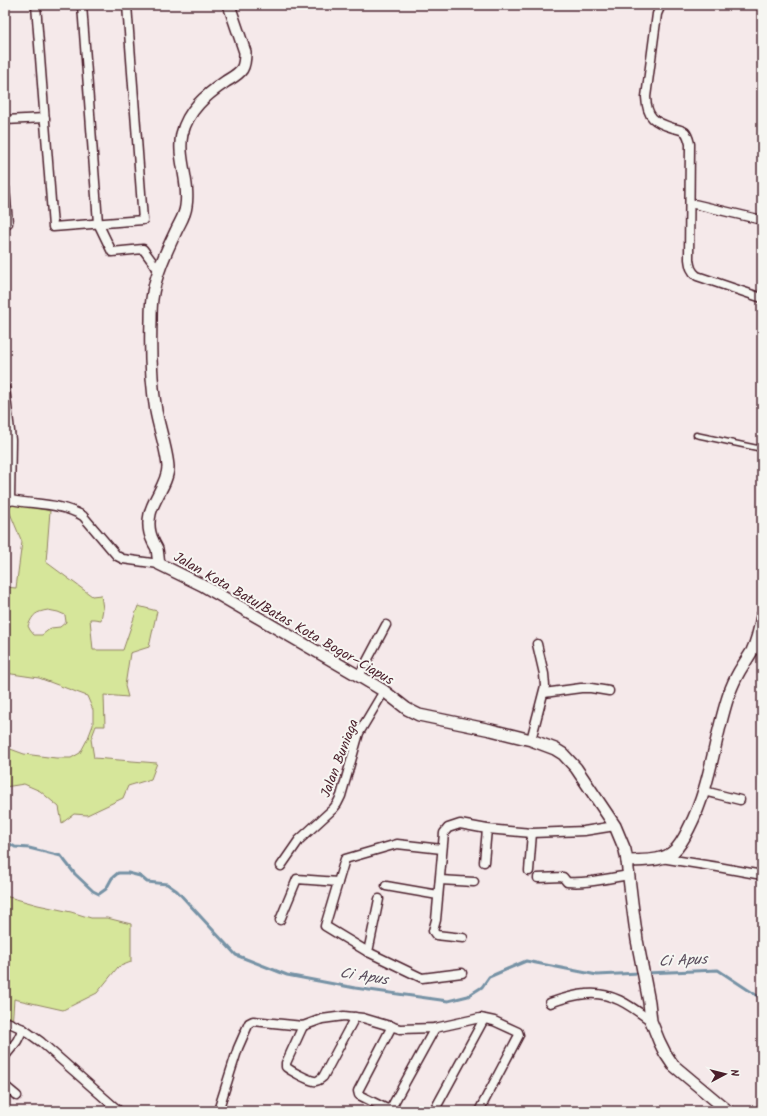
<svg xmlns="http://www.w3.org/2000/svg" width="767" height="1116" font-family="Kalam,sans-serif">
  <rect width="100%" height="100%" fill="#f5e9ea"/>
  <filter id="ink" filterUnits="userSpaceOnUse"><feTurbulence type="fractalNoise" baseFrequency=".025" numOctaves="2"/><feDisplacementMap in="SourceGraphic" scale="8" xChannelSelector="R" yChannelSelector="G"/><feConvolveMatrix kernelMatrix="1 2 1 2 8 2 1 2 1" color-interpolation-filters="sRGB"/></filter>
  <g filter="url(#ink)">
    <!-- green -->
    <g fill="#d6e69a" stroke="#908262" fill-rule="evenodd">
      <path d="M5,501l45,10 -4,51 46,34 9,-1 2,14 -2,11 -7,-1h-4l3,31h30l15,-44 19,5 -8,36 -19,6 -5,33 3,11 -24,-2 1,31h-9l-5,13 3,19 63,5 -6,16 -23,7 -5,12 -36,17 -13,-1 -12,9 -3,-16 -19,-16 -16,-7 -19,3v-40l19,7 32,4h15l9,-5 8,-15 5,-13v-15l-6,-14 -48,-18 -34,-5v-86l11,1 6,-46zM48,610l10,2 7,3 1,7 -6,5 -9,1 -9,7h-8l-4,-5 -2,-4c5,-12 8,-14 20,-16z"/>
      <path d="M5,896l33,9 33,7 20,6h16l24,6v38l-13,5 -21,26 -34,17 -49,-11 -2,28 -7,-2z"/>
    </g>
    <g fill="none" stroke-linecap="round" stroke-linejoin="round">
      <!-- stream -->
      <g stroke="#7692a5" stroke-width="3">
        <path d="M5,841l10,6 14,1 32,8 14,18 18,17 6,3 7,-5 6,-11 6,-5h10l12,3 7,6 20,2 10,7 59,64 51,20 68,13 93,13 20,-5 14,-9 7,-10 37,-16 71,14 43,-2"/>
        <path d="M646,973l72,-3 44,29"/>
      </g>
      <!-- lane casing -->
      <g stroke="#4a1f2b" stroke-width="7">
        <path id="lane" d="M696,435l66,14"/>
      </g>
      <!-- street casing -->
      <g stroke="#4a1f2b" stroke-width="11">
        <g id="street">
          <path d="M36,5l17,222 90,-7 -16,-215"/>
          <path d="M82,5l16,218 14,29 31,-3 16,22"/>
          <path d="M661,5l-4,9 -11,83c1,21 8,25 27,31 4,1 9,2 12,4 3,3 4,8 5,12l-1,115c1,8 2,12 8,17l65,22"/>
          <path d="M5,120l40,-2"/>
          <path d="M5,188l3,35"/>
          <path d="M690,203l72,17"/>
          <path d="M5,388l6,52 -1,61"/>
          <path d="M5,499c26,6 55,3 78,17l34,40 6,3 36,5"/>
          <path d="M359,676l27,-51"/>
          <path d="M544,693l37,-5h10l18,3"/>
          <path d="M531,740l14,-54 -1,-12 -7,-30"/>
          <path d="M704,791l36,9"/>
          <path d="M661,858l57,9 44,8"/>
          <path d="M484,862l3,-33"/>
          <path d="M281,866l18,-26 34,-31 4,-5 4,-8 18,-63 25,-42"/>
          <path d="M529,871l3,-38"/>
          <path d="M538,878l25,-1 4,5c21,2 41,-4 62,-7"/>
          <path d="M440,880l34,2"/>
          <path d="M386,886l52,9"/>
          <path d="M379,899l-11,53 54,26 40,-5"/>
          <path d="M280,920l17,-41 41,3"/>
          <path d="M463,938l-27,-3 -3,-4 3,-11 8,-87 4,-5 12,-4 27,5 45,4 52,-2 31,-5"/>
          <path d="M368,952l-43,-26 20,-67 52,-15 45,5"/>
          <path d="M550,1003c11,-4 24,-8 36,-9 26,-3 46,13 65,27"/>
          <path d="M5,1021l18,8 18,13 78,69"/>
          <path d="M303,1026l-17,37v4c5,4 22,13 28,14 4,1 6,-2 9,-4l32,-60"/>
          <path d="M392,1026l-34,65 1,4 28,14 4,-1 44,-80"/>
          <path d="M5,1056l12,-15 6,-12"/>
          <path d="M5,1086l12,10"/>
          <path d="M218,1111l20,-63 11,-25 4,-2 50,5 19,-7 22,-3 19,2 37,11 35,-1 45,-10 14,3 24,11 1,3 -40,76"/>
          <path d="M434,1111l50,-92"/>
        </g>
      </g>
      <!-- secondary casing -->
      <g stroke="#4a1f2b" stroke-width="14">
        <g id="secondary">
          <path d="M229,5l16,47c0,6 0,12 -3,17 -4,6 -11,9 -17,13 -19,13 -37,28 -43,52 -5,24 8,48 4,72 -1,10 -6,16 -10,25 -10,21 -21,44 -24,68 -1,7 -1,14 -1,21 -1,30 0,61 5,91 3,17 11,39 12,56 0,16 -15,32 -18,47 -2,9 -1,19 3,27 1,3 3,5 4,8 1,5 1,10 2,15l43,21 157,91 25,15 23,18 12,6 72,15 40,10 24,9 8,5 13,14 39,58 10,24 2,11 5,42 5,37 12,62 2,19 8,20 6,12 8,12 55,46"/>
          <path d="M627,861c15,-1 36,1 47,-10 7,-6 11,-15 15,-23 22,-42 25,-90 40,-134 3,-8 6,-15 10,-22 4,-7 9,-14 13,-21 5,-10 8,-24 10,-35"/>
        </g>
      </g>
      <!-- lane -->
      <use href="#lane" stroke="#f6f6f2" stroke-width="4"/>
      <!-- street -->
      <use href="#street" stroke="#f6f6f2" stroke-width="8"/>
      <!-- secondary -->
      <use href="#secondary" stroke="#f6f6f2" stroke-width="11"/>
    </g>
  </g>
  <g text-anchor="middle" stroke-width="4" stroke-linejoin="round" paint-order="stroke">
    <!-- street labels -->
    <g font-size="14" fill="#4a1f2b" stroke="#f6f6f2">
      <text transform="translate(284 618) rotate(30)" y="5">Jalan Kota Batu/Batas Kota Bogor–Ciapus</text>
      <text transform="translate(339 758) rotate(-69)" y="5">Jalan Buniaga</text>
    </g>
    <!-- water labels -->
    <g font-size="15" font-style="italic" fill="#5c4f5e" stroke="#f6f6f2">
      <text transform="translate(683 960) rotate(-3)" y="5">Ci Apus</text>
      <text transform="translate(364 976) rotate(9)" y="5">Ci Apus</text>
    </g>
  </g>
  <!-- margin -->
  <rect width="767" height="1116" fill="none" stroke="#f6f6f2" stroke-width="20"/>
  <rect x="10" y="10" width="747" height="1096" fill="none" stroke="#4a1f2b" stroke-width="1.5" filter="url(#ink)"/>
  <!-- north arrow -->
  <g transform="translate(725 1074) rotate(83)" stroke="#f6f6f2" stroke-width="3" paint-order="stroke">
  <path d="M0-3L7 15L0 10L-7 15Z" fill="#4a1f2b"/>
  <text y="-6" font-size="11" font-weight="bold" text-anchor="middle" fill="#4a1f2b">N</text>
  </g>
</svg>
